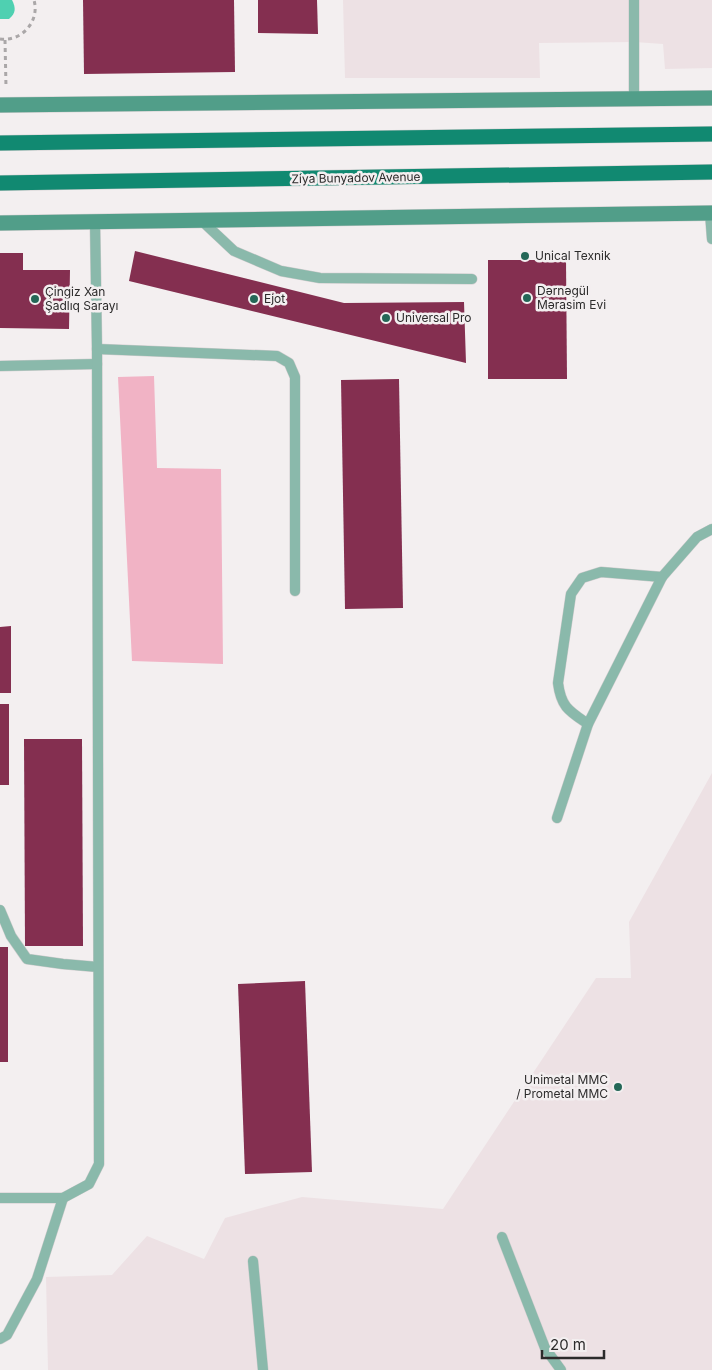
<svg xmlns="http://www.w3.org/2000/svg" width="712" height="1370" font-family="Inter,sans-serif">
  <rect width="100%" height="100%" fill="#f3eff0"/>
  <!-- built -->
  <g fill="#ede1e4">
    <path d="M343,0h369v68l-47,1 -2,-25 -28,-2 -96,1 1,35h-195z"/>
    <path d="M712,773v597h-664l-2,-93 66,-2 35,-39 57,23 21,-41 77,-21 141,12 153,-231h35l-2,-56z"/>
  </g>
  <!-- green -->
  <path fill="#f1b3c5" d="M154,376l3,92 64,1 2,195 -91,-3 -14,-284z"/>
  <!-- water -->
  <path fill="#4fd0b1" d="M0,0h12c4,8 4,13 -3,19h-9z"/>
  <!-- building -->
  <g fill="#842f50">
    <path d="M83,0h151l1,72 -151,2z"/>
    <path d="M258,0h59l1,34 -60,-1z"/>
    <path d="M135,251l209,52 120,-1 2,61 -337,-82z"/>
    <path d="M0,253h23v17h47l-1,59 -69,-1z"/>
    <path d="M488,260h78l1,119h-79z"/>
    <path d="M399,379l4,229 -58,1 -4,-229z"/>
    <path d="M11,626v67h-11v-66z"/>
    <rect x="0" y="704" width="9" height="81"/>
    <path d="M24,739h58l1,207h-58z"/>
    <rect x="0" y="947" width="8" height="115"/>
    <path d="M305,981l7,191 -67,2 -7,-190z"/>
  </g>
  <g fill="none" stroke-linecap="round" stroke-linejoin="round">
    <!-- service casing -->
    <g stroke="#cfcccd" stroke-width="11">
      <g id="service">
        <path d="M634,0v99"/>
        <path d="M710,213l2,26"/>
        <path d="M201,220l33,31 47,20 39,7 152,1"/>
        <path d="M97,349l180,7 12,7 6,14v214"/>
        <path d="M0,366l97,-2"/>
        <path d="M588,724c-19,-13 -27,-17 -30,-41l13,-89 11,-16 19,-6 61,5"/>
        <path d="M557,818l31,-94 74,-147 35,-40 15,-8"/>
        <path d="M0,910l11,26 16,23 36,5 35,3"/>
        <path d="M0,1198h63l26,-14 10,-20 -2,-815 -2,-127"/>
        <path d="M502,1237l43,111 16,22"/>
        <path d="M253,1261l10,109"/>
        <path d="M0,1339l7,-4 30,-56 26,-81"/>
      </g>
    </g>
    <!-- secondary casing -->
    <g stroke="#cfcccd" stroke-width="16">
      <g id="secondary">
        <path d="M0,105l712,-7"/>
        <path d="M0,223l712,-10"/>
      </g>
    </g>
    <!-- primary casing -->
    <g stroke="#cfcccd" stroke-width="16">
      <g id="primary">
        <path d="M0,143l712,-9"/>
        <path d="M0,183l712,-11"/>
      </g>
    </g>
    <!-- path -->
    <g stroke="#aaa7a8" stroke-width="3" stroke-dasharray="4 4" stroke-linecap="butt">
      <path d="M0,39c22,3 40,-18 34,-39"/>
      <path d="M5,40l1,47"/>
    </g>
    <!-- service -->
    <use href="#service" stroke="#8ab9ab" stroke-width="10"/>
    <!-- secondary -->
    <use href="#secondary" stroke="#519e89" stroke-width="15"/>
    <!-- primary -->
    <use href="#primary" stroke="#118971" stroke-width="15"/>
  </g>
  <!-- markers -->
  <g fill="#246757" stroke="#f3eff0" stroke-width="2">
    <circle cx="525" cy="256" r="5"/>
    <circle cx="527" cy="298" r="5"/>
    <circle cx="35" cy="299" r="5"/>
    <circle cx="254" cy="299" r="5"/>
    <circle cx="386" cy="318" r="5"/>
    <circle cx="618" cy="1087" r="5"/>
  </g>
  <g text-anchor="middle" stroke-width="5" stroke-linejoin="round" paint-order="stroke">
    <!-- street labels -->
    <g font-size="12" fill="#2c2b2b" stroke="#f3eff0">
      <text transform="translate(356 178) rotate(-1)" y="4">Ziya Bunyadov Avenue</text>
    </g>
    <!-- poi labels -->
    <g font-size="12" fill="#2c2b2b" stroke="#f3eff0" text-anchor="start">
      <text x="535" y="260">Unical Texnik</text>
      <text x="537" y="295">Dərnəgül<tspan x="537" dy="14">Mərasim Evi</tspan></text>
      <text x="45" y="296">Çingiz Xan<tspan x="45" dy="14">Şadlıq Sarayı</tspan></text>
      <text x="264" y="303">Ejot</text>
      <text x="396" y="322">Universal Pro</text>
      <text x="608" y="1084" text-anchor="end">Unimetal MMC<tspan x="608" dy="14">/ Prometal MMC</tspan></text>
    </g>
  </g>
  <!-- scale -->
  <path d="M542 1350v8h62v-8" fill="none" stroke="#2c2b2b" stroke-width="2.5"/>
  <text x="550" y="1350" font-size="15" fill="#2c2b2b" stroke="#f3eff0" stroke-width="4" paint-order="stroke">20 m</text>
</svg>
